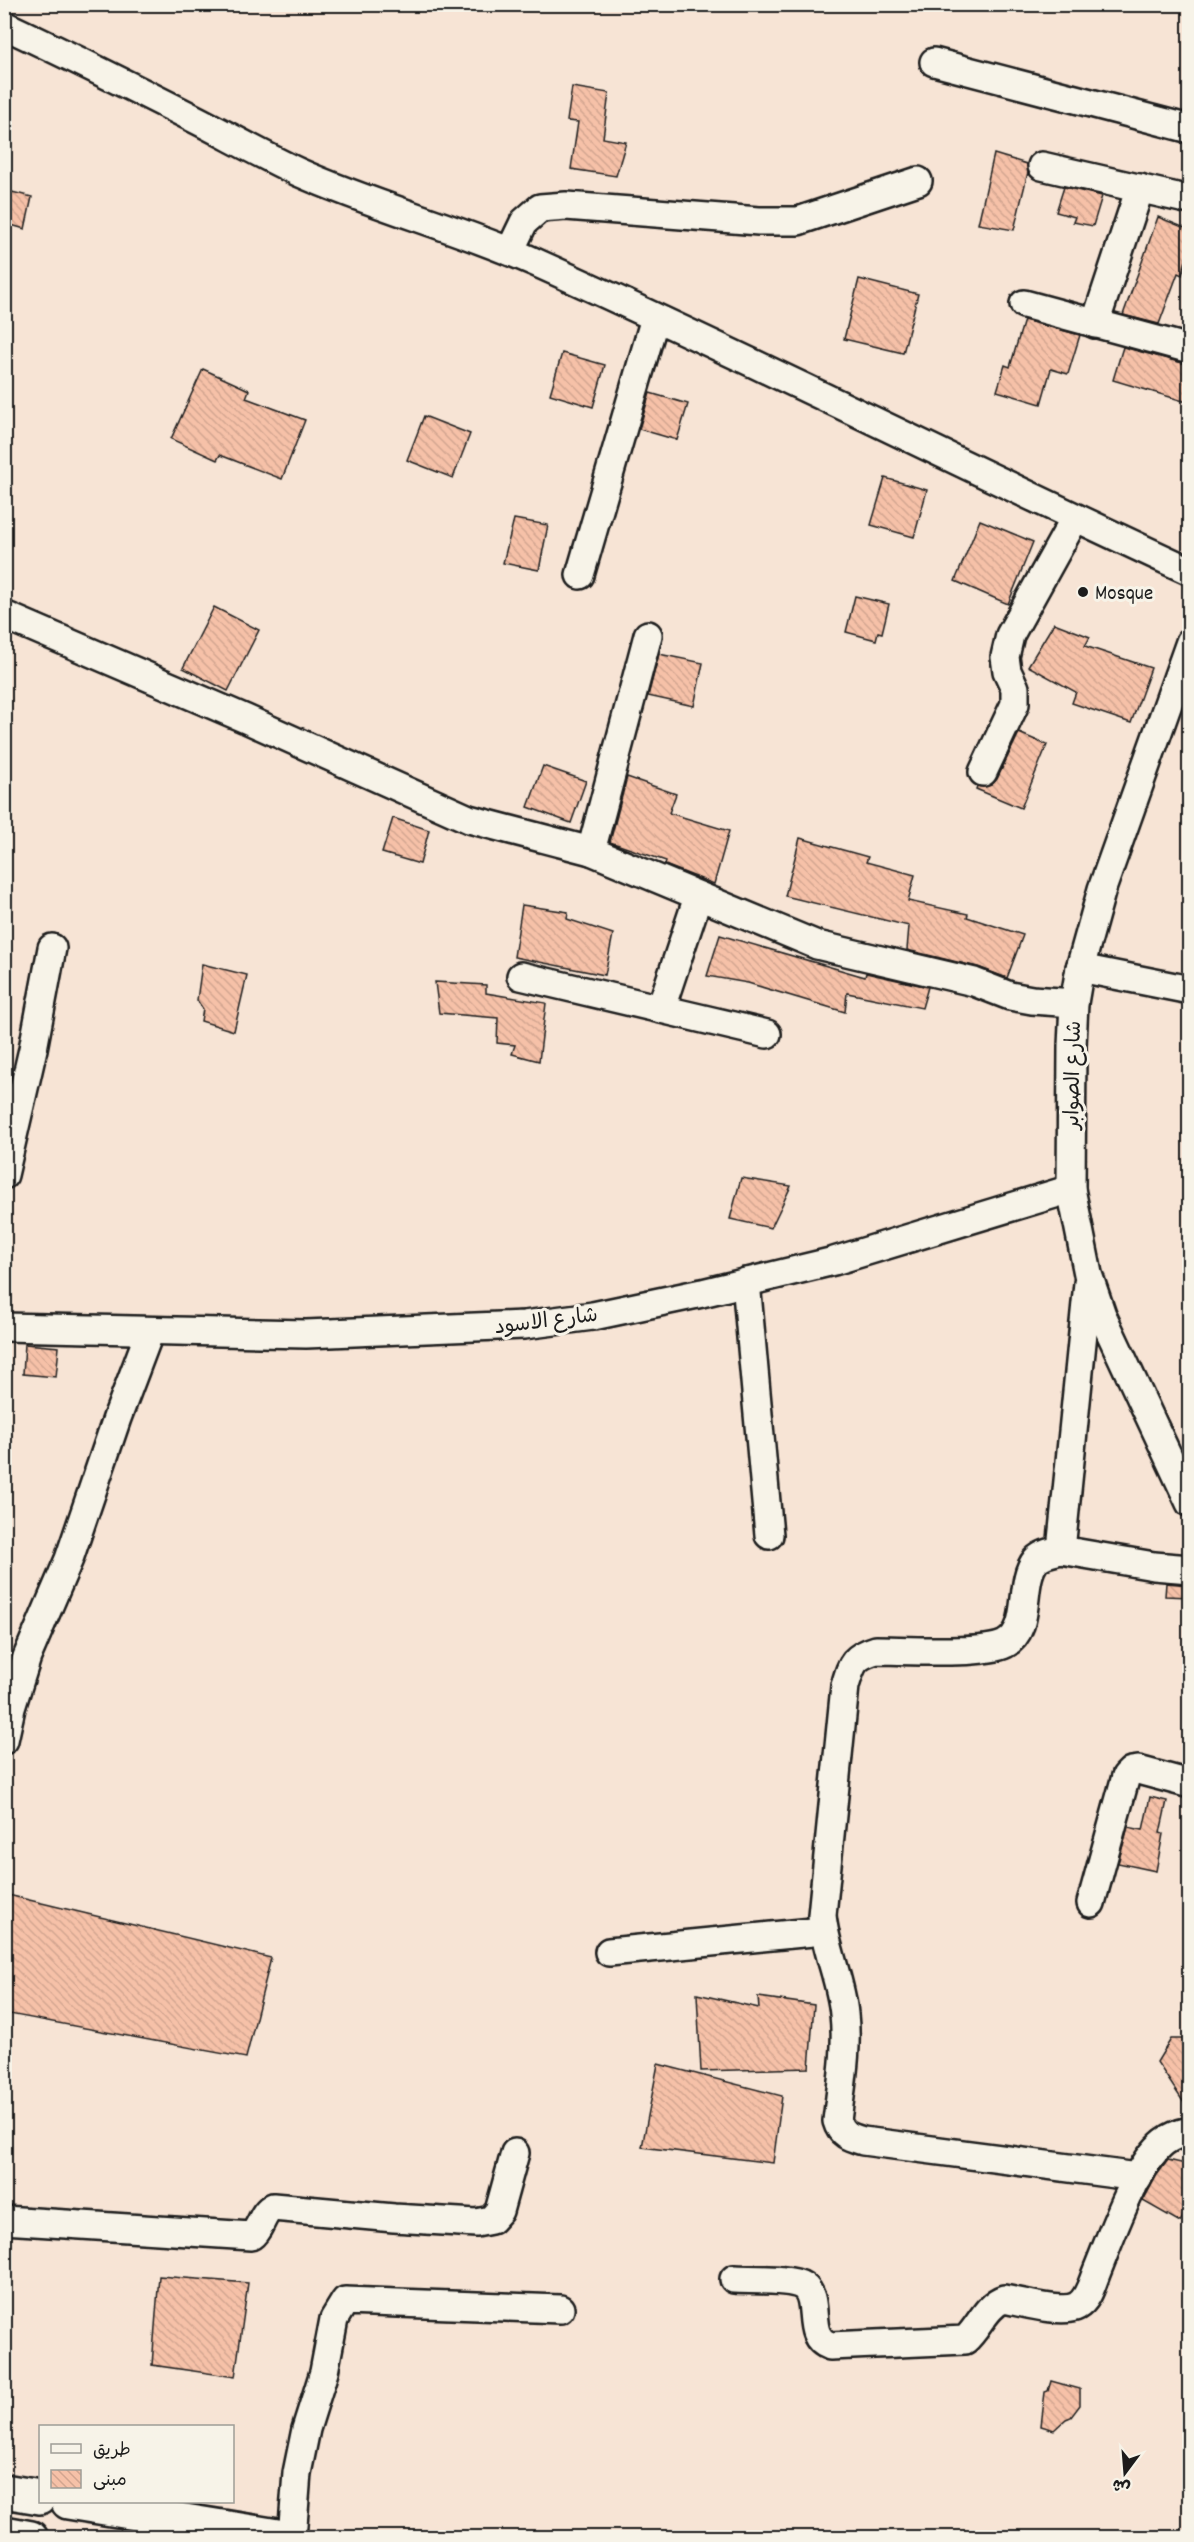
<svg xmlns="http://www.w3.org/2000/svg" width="1194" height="2542" font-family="Dekko,'Playpen Sans Arabic',sans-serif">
  <defs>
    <pattern id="building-back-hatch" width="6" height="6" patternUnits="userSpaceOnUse" patternTransform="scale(1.5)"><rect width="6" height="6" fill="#f6c1a8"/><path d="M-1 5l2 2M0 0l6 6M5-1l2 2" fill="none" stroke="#d2a590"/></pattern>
  </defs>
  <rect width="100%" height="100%" fill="#f7e4d5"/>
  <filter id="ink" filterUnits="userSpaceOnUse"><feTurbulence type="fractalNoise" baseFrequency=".0167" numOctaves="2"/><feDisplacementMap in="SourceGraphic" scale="12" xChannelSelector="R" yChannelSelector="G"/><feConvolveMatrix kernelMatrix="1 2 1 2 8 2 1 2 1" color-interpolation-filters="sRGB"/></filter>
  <g filter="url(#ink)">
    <!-- building -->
    <g fill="url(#building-back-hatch)" stroke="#1c1c1c" stroke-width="1.5">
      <path d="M572,87l37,6 -6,45 23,4 -10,34 -45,-7 7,-47 -11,-1z"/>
      <path d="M994,154l33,10 1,8 -14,58 -36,-6z"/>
      <path d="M1064,187l38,9 -9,30 -20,-4 2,-5 -19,-5z"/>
      <path d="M4,190l28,7 -7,32 -21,-6z"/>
      <path d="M1158,217l32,13v15l-8,30 -4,-2 -19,51 -36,-9z"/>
      <path d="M859,279l59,15 -15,59 -59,-14z"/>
      <path d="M1024,320l56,15 -12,39 -17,-5 -10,35 -44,-13 8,-26 5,2z"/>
      <path d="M1123,347l67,18v38l-77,-23z"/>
      <path d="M562,353l43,12 -12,42 -43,-13z"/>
      <path d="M203,369l46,21 -3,8 59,22 -23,59 -62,-24 -3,5 -46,-21z"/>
      <path d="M650,393l38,11 -11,36 -38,-11z"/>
      <path d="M424,416l46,18 -17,44 -46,-18z"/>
      <path d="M885,478l42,12 -13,47 -43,-12z"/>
      <path d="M514,519l34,6 -9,45 -36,-7z"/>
      <path d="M980,520l53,22 -25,62 -53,-23z"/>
      <path d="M855,596l34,8 -7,29 -4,-1 -2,8 -30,-8z"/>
      <path d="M214,607l45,23 -31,61 -45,-23z"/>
      <path d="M1054,623l36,14 -5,9 66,22 -20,55 -59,-20 4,-11 -48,-26z"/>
      <path d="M659,654l44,9 -9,43 -46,-10z"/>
      <path d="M1019,733l28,12 -26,63 -45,-19 1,-3 14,-1 6,-6z"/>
      <path d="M543,766l43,15 -15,42 -43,-16z"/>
      <path d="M627,777l49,17 -7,19 60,18 -15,53 -49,-19 1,-4 -56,-19z"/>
      <path d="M393,818l36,12 -9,34 -38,-11z"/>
      <path d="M800,838l68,19 -2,5 49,13 -7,26 60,13 -1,3 56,18 -16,43 -29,-11 -71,-17 2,-24 -124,-30z"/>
      <path d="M522,905l46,7 -1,7 46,15 -8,41 -91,-18z"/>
      <path d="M720,935l145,42 1,-4 62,14 -6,21 -75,-15 -2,19 -97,-29 -41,-7z"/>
      <path d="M202,964l45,11 -13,56 -33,-10 2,-12 -6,-9z"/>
      <path d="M435,982l51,3v8l60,10 -7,58 -27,-7 3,-9 -18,-2 1,-25 -59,-5z"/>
      <path d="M741,1178l50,8 -20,42 -41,-9z"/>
      <path d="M25,1344l34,3 -3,30 -33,-3z"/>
      <path d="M1166,1583l24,2v12l-25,-1z"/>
      <path d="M1150,1797l17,4 -7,32 3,1 -7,37 -38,-8 10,-36 15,3z"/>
      <path d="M4,1894l267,64 -25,100 -242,-45z"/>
      <path d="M697,1994l62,14 -1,-11 56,8 -5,63 -108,3z"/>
      <path d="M1171,2039h19v73l-33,-50z"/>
      <path d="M658,2064l124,32 -9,67 -131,-16z"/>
      <path d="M1168,2160l22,5v38l-10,19 -37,-21 14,-26z"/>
      <path d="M159,2276l89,7 -13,94 -83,-12z"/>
      <path d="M1051,2381l29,8v16l-9,12 -5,2 -12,11 -13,-4 4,-34 3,-1z"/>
    </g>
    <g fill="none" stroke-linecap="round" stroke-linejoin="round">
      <!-- minor casing -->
      <g stroke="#1c1c1c" stroke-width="32">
        <g id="minor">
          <path d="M4,25c66,31 130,63 195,96 33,17 65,35 99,51 78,35 161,56 239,91 219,98 434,207 653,308"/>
          <path d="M934,62l256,67"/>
          <path d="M1042,166l148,34"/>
          <path d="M510,251l14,-29 16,-14 26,-2 193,15h39l120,-40"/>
          <path d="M1024,304l166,45"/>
          <path d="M1095,324l45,-136"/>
          <path d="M580,575l75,-257"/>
          <path d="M4,615l242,104 223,100 122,32 226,94 157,37 36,14 22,4 42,3"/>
          <path d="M1190,642l-88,247 -22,79 -6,35 -2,43 -1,143 17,85 14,41 88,188"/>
          <path d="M983,772l32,-68v-16l-8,-17 -2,-14 5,-22 65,-117"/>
          <path d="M591,851l57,-216"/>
          <path d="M1080,968l110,22"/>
          <path d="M521,976l246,58"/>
          <path d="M661,1008l37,-111"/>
          <path d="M4,1175l29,-126 19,-101"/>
          <path d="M746,1282l23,253"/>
          <path d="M4,1327l302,7 218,-9 69,-9 109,-23 132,-32 237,-72"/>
          <path d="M1061,1550l27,-267"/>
          <path d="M4,1740l7,-32 16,-51 42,-98 48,-141 33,-87"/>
          <path d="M1091,1903l35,-127 5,-5 7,-1 52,14"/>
          <path d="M609,1952l214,-21"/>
          <path d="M1138,2177l-275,-36c-13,-4 -22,-6 -26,-20 4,-35 11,-72 7,-107 -3,-34 -19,-65 -22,-99l23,-229c7,-23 8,-29 31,-36 29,0 107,5 129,-6 28,-15 13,-62 31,-84 7,-7 17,-8 25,-10l93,16 36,3"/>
          <path d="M4,2220l247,16c10,-7 11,-24 22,-29l121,11 82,5 15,-3 8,-9 16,-58"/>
          <path d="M734,2279c16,1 57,-1 69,7 19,13 0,51 27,60l135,-6c14,-12 21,-35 39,-41 17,3 59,15 73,7 12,-7 15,-23 20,-35 14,-34 39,-107 67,-129 8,-6 16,-9 26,-11"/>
          <path d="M292,2538l5,-65 9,-44 18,-57 10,-53 11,-18 215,8"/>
        </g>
      </g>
      <!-- highway casing -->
      <g stroke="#1c1c1c" stroke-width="38">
        <g id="highway">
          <path d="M4,2491l36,6"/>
          <path d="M68,2502l222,36"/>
          <path d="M4,2533l27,5"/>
        </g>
      </g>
      <!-- minor -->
      <use href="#minor" stroke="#f7f3e8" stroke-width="27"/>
      <!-- highway -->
      <use href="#highway" stroke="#f7f3e8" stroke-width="33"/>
    </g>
  </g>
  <!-- markers -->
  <circle fill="#1c1c1c" stroke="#f7f3e8" stroke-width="2" cx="1083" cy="592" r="6"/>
  <g text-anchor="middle" stroke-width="6" stroke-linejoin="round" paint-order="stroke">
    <!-- poi labels -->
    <g font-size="21" fill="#1c1c1c" stroke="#f7f3e8" text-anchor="start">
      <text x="1095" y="599">Mosque</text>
    </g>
    <!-- street labels -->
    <g font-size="21" fill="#1c1c1c" stroke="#f7f3e8">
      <text transform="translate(1072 1075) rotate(-89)" y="7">شارع الصوابر</text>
      <text transform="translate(546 1320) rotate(-7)" y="7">شارع الاسود</text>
    </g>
  </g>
  <!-- margin -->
  <rect width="1194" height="2542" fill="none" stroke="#f7f3e8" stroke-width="24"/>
  <rect x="12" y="12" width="1170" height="2518" fill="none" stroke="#1c1c1c" stroke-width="2" filter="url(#ink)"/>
  <!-- legend -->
  <rect x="39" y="2425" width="195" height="78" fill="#f7f3e8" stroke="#9f9d96" stroke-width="1.5"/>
  <rect x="51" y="2444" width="30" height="9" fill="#f7f3e8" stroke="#9f9d96" stroke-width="1.5"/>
  <text x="93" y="2455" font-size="18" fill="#1c1c1c">طريق</text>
  <rect x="51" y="2470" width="30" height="18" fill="url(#building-back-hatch)" stroke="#9f9d96" stroke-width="1.5"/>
  <text x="93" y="2485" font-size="18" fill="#1c1c1c">مبنى</text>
  <!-- north arrow -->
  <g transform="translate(1125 2473) rotate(196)" stroke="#f7f3e8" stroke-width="4.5" paint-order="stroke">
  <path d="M0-4.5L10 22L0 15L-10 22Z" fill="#1c1c1c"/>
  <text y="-9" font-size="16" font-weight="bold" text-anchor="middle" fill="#1c1c1c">ش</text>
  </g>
</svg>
